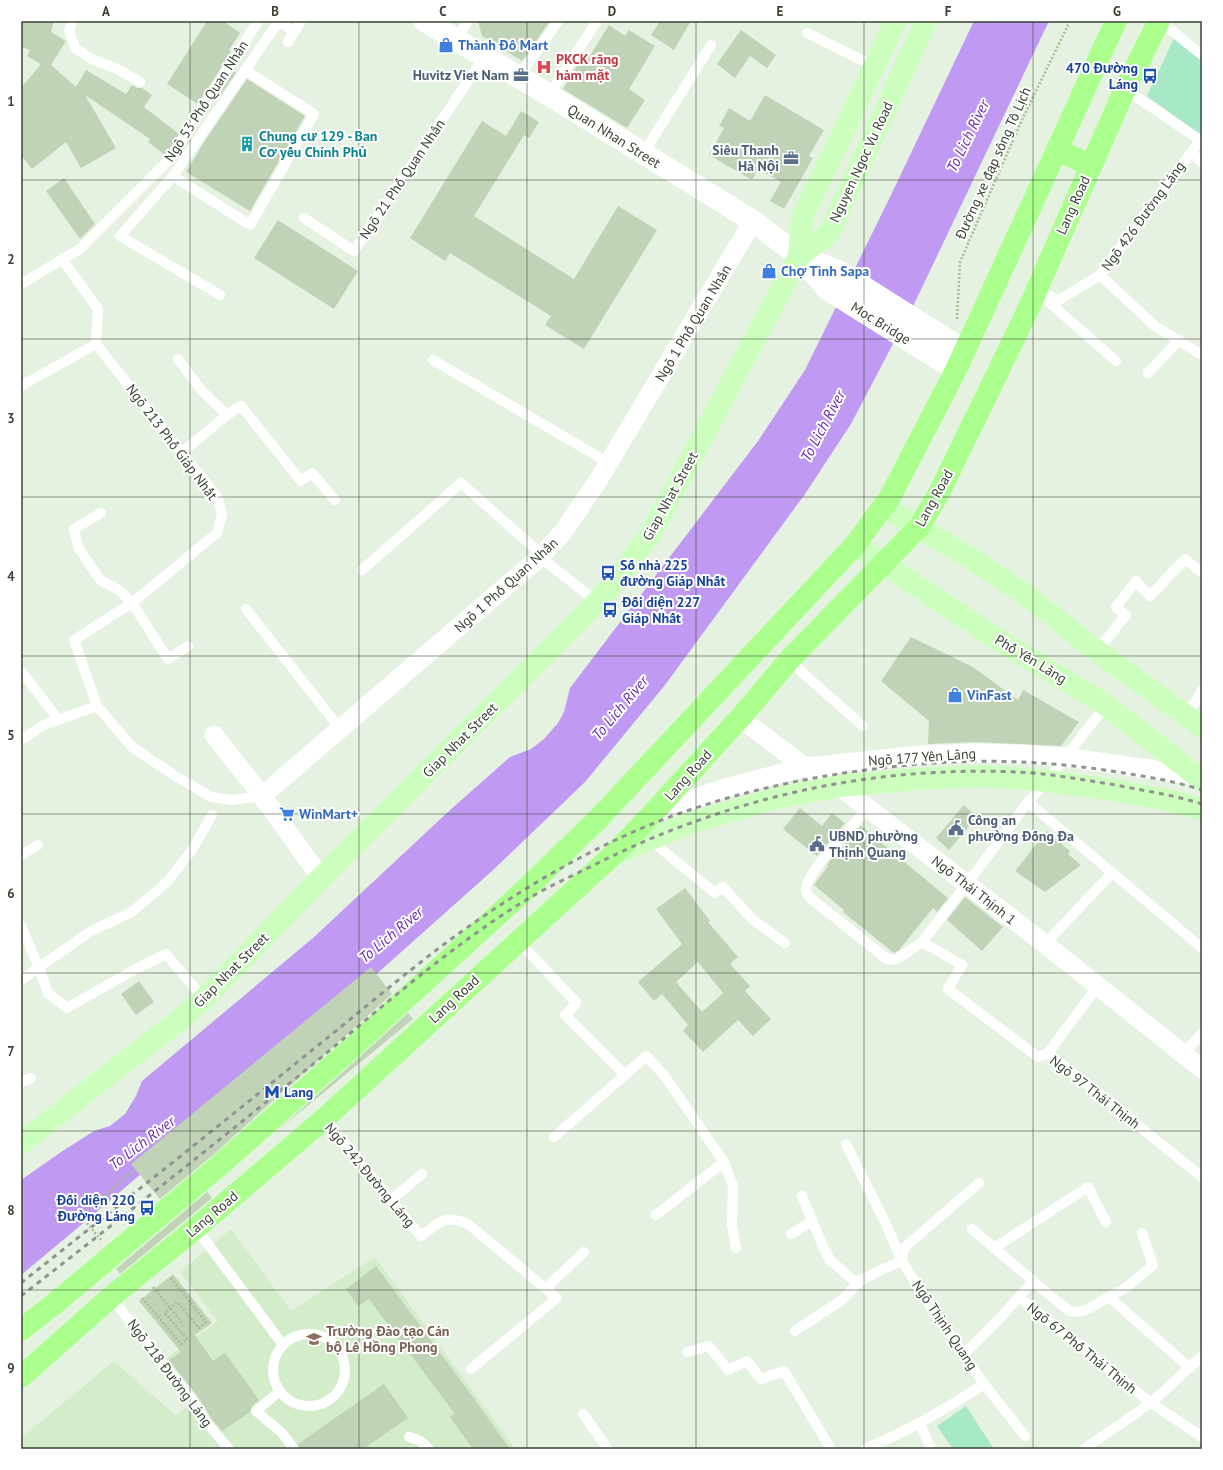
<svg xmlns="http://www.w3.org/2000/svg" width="1223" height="1470" font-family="'PT Sans',sans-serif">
  <rect width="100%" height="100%" fill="#e6f2e1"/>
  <!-- education -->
  <g fill="#d3ecca">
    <path d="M231,1229l60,82 84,-54 140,192h-282l-14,-16 -52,-75 51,-37 -38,-49z"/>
    <path d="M114,1361l62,55 16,-13 32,46h-203v-11z"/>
  </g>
  <!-- green -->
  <g fill="#a7e9c6">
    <path d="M1175,36l27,20v80l-55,-40z"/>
    <path d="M966,1406l28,43h-41l-16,-23z"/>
  </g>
  <!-- water -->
  <path fill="#c099f3" d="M974,21h75l-132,277 -66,126 -46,70 -140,191 -80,97 -93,89 -111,99 -313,266 -47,39v-95l40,-28 33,-21 16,-5 15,-12 11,-18 6,-15 171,-143 136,-127 61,-54 21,-8 13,-10 14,-16 6,-11 6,-24 188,-247 47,-71 86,-175z"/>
  <!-- building -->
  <g fill="#c1d3b6" fill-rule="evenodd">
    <path d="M21,21h33l-3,11 15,9 -15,24 25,22 10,-17 40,24 6,-9 5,3h5l10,7 -8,12 35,27 -13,20 -1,1 -17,-13 2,-3 -65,-44 31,53 -35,20 -15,-26 -34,27 -11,-14v-67l20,-24 -14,-8 3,-6 -9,-3z"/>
    <path d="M207,21h16l17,12 -11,17 2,2 -33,52 -31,-20z"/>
    <path d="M478,21h72l-28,40 -40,-25z"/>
    <path d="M660,21h31l-17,29 -23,-15z"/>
    <path d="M609,25l16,11 4,-6 26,16 -26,43 16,11 -18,28 -64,-39 18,-30 5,3z"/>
    <path d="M741,30l35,25 -9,13 -17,-12 -15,22 -18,-14z"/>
    <path d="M234,71l2,2 -17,24 -1,-1z"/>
    <path d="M247,79l58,37 -55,95 -64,-39 18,-30z"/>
    <path d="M765,95l59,35 -15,26 4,2 -29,51 -14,-8 11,-19 -23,-13 -6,11 -43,-25 15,-27 -5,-2 10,-18 21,13z"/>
    <path d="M521,111l18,11 -10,16 -5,-3 -50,81 100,63 44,-73 39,24 -73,119 -39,-24 6,-9 -101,-63 -5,8 -35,-23 72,-117 24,15z"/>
    <path d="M64,178l31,46 -15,15 -34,-48z"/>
    <path d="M278,220l80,51 -24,38 -80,-51z"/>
    <path d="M911,637l62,30 45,33 5,-10 56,32 -18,24 -87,-4 -46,2 1,-23 -48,-40z"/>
    <path d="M964,805l13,12 -28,33 -13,-12z"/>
    <path d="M800,808l22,18 10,-13 13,10 -28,33 -34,-27z"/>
    <path d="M861,826l87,72 -11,14 -4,-4 -34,42 -5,3 -51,-41 1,-2 -30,-25 14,-19 -1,-1 2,-3z"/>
    <path d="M1047,831l23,20 -2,3 13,11 -36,27 -30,-21z"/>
    <path d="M685,888l25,33 -2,1 30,35 -8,7 20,22 -5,5 26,28 -18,17 -15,-16 -35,32 -20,-21 5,-6 -26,-31 -8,7 -16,-19 44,-38 -26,-35zM698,962l25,31 -21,19 -26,-30z"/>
    <path d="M965,897l38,30 -21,24 -35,-31z"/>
    <path d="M371,967l21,27 -179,161 -53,44 -29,-35z"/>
    <path d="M139,981l15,21 -18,13 -15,-21z"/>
    <path d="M408,1013l5,6 -135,111 75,-67z"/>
    <path d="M207,1192l5,6 -92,76 -4,-5z"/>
    <path d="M376,1266l99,134 35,49h-37l-23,-32 5,-3 -86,-115 -11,7 -12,-17z"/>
    <path d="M173,1274l39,49 -17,12 18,26 12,-8 34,47 -7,6 -2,6 -28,19 -10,-12 -15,-24 -28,-35 12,-8 -42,-51z"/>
    <path d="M384,1384l24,34 -45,31h-63l-2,-5z"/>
  </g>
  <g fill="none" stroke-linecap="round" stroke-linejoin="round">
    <!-- path -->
    <g stroke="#a3c094" stroke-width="2.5" stroke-dasharray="2 2" stroke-linecap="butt">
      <path d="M957,319l3,-57 61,-140 49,-101"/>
      <path d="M101,1240l-20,-24 54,-47"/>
      <path d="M153,1287l31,38"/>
      <path d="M142,1298l39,46 6,-5 -22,-26 12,-11 22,26 7,-6 -36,-45"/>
    </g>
    <!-- service -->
    <g stroke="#fff" stroke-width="10">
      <path d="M73,21l-4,9 6,18 17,11 23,9 25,14"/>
      <path d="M1160,21l42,34"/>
      <path d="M807,33l67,33"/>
      <path d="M455,40l13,-19"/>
      <path d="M288,42l13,-21"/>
      <path d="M518,78l40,-57"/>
      <path d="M1125,89l75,51"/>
      <path d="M549,95l48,-74"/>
      <path d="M1191,152l11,11"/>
      <path d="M643,154l68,-109"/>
      <path d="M173,176l77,49 64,-111 -69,-44"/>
      <path d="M304,218l50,33 130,-194"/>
      <path d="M62,259l36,50 -2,35"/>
      <path d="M1100,275l55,51 47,29"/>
      <path d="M21,284l59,-35 91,-91 87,-137"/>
      <path d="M1036,291l23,9 41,-25 102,-137"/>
      <path d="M220,295l-100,-59 53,-60 105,-154 16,9"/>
      <path d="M1042,296l74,65"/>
      <path d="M96,344l122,154 4,16 -5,19 -85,70 -58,37 23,66 35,41 42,28 37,22 21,3 30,-4"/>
      <path d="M178,359l24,32 25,24"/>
      <path d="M433,360l176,103"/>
      <path d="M1148,373l31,-33"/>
      <path d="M21,386l75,-42"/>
      <path d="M181,453l46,-38 14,-9 60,75 11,-8 23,27"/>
      <path d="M101,513l-27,16 4,18 22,33 19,10 13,13 36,56 20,-13"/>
      <path d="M540,557l57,45"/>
      <path d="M362,570l99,-87 81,72"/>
      <path d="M246,609l95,121"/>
      <path d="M1097,651l29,-36 -10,-8 20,-26 14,15 35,-37 17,14"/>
      <path d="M790,659l15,16 58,51"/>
      <path d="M21,671l37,48"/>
      <path d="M1185,715l11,-14 6,-11"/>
      <path d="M21,740l23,-15 53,-19"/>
      <path d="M1028,802l174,146"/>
      <path d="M868,808c-15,17 -58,60 -62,80 0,3 1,6 3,9l78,62 5,1 5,-1 25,-17 45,-58 61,-82 19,-21 59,-76"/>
      <path d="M649,839l66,54 8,-6 30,33 32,23"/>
      <path d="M21,855l17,-10"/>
      <path d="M21,926l18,42 9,25 19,15 65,-37 34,-17 38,45"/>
      <path d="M518,941l58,61 -1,3 -10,10 60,60 21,-19 18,19 60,87 9,24 -1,39 4,23"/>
      <path d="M922,942l40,23 -14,24 90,68 10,-4 154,124"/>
      <path d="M1045,944l67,-71"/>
      <path d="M21,980l70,-49 41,-19 36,-31 24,-31 20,-35"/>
      <path d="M1048,1053l50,-67"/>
      <path d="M1184,1054l18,-21"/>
      <path d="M21,1082l10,-4"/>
      <path d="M324,1119l97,117c19,-14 23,-22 47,-12l89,74 -86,71"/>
      <path d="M554,1137l71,-62"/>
      <path d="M846,1144l39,78 17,39 19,31 63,92 41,52"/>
      <path d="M802,1196l22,53 6,11 23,20 7,1 21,-11 21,-9 1,-9 2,-5 74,-64"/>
      <path d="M391,1200l31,-26"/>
      <path d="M656,1215l68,-53"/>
      <path d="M196,1228l87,117"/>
      <path d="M972,1229l87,74c3,2 7,6 11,8 12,5 29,-9 39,-14l81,71"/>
      <path d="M791,1234l21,-13"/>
      <path d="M994,1248l94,-61 18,35"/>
      <path d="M546,1288l38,-36"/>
      <path d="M111,1297l81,102 15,24 22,26"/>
      <path d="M1109,1297l18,-10 26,-22 -11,-32"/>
      <path d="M1020,1298l131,105 51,34"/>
      <path d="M795,1331l47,-31 18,-19"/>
      <circle cx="309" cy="1370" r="36"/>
      <path d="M687,1352l22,-6 19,24 19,-9 14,18 23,-8 47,78"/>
      <path d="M964,1354l37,-37 32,-36"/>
      <path d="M280,1391l-24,20 26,22 12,16"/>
      <path d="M583,1414l25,35"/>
      <path d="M920,1423l11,26"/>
      <path d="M409,1437c9,2 15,5 20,12"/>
      <path d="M865,1449c41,-17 81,-40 119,-65"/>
      <path d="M1084,1449l67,-46 51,-47"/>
    </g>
    <!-- minor -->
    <g stroke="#fff" stroke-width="19">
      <path d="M740,718l65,49 34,19 206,158 157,125"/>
      <path d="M214,735l48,61 59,82"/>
      <path d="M262,796l278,-239 23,-25 36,-53 154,-258"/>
      <path d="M653,813l69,-24 83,-22 117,-12 52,-2 47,1 44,3 132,19"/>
    </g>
    <!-- tertiary -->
    <g stroke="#fff" stroke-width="22">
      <path d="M425,21l124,74 204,126 46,35 28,33 129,81"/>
      <path d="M802,257l38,15 125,79"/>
    </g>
    <!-- secondary -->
    <g stroke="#ccffbe" stroke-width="22">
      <path d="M799,256l30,-23 97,-212"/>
      <path d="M884,507l86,51 56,37 71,56 105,76"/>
      <path d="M855,545l139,92 112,68 96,75"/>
      <path d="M614,854l76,-31 87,-25 62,-12 79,-7 66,-3 63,5 59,8 61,11 35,9"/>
      <path d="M21,1143l162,-126 21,-18 117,-121 276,-276 23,-27 30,-40 149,-279 3,-38 94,-197"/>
    </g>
    <!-- primary -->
    <g stroke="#abff8d" stroke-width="22">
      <path d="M1058,150l33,16"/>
      <path d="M21,1330l38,-30 162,-136 124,-110 180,-164 75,-73 255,-272 35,-48 66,-127 160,-349"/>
      <path d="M21,1377l90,-80 85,-69 128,-109 290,-265 39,-41 87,-95 50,-59 129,-132 19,-32 60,-123 33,-69 94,-214 34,-68"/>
    </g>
    <!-- rail -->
    <g stroke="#929292" stroke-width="3" stroke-dasharray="5 5" stroke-linecap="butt">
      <path d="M21,1283c97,-77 194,-154 290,-232 44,-35 87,-72 132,-106 61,-45 127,-86 197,-116 88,-38 187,-57 281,-65 70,-6 140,-2 209,10 24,4 48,8 72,16"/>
      <path d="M21,1296c98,-76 195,-153 291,-231 69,-57 137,-118 214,-165 21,-13 44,-23 66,-34 32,-16 65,-31 99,-43 103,-38 215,-56 325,-51 33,1 67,8 100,13 29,6 58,10 86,19"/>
    </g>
  </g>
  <!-- grid -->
  <path fill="none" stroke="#384332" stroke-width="1" stroke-opacity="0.55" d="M190,21v1428M359,21v1428M527,21v1428M696,21v1428M864,21v1428M1033,21v1428M21,180h1181M21,339h1181M21,497h1181M21,656h1181M21,814h1181M21,973h1181M21,1131h1181M21,1290h1181"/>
  <!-- icons -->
  <defs>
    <g id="shop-bare" transform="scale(1.2)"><path d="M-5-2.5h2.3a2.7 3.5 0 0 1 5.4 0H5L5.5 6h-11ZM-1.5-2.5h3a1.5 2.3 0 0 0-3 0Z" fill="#3f7fe0" stroke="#fff" stroke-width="2.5" paint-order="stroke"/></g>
    <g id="hospital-bare" transform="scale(1.2)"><path d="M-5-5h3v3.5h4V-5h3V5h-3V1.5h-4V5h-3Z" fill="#e0444e" stroke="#fff" stroke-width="2.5" paint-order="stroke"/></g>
    <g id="office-bare" transform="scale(1.2)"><path d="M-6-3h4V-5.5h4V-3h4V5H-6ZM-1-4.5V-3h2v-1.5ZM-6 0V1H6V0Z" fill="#5c6f8a" stroke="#fff" stroke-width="2.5" paint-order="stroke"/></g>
    <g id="bus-bare" transform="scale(1.2)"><path d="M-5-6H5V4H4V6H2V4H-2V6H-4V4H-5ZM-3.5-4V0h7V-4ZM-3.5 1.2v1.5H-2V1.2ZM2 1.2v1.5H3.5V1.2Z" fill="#1a4fb4" stroke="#fff" stroke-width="2.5" paint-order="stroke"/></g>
    <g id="building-bare" transform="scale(1.2)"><path d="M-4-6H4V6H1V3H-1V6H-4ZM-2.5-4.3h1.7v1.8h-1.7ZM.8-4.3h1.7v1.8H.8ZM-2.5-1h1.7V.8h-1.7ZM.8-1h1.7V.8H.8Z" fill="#0f9aa8" stroke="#fff" stroke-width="2.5" paint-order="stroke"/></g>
    <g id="supermarket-bare" transform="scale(1.2)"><path d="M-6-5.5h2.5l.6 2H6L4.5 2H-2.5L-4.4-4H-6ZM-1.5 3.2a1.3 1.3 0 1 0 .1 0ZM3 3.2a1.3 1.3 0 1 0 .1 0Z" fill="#3f7fe0" stroke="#fff" stroke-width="2.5" paint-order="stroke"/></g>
    <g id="civic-bare" transform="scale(1.2)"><path d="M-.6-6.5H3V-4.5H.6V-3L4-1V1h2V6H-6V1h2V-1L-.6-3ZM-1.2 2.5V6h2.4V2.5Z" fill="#5c6f8a" stroke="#fff" stroke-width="2.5" paint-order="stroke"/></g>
    <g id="metro-bare" transform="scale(1.2)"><path d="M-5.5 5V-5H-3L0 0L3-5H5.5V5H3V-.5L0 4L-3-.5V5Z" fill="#1a4fb4" stroke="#fff" stroke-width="2.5" paint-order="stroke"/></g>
    <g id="university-bare" transform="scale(1.2)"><path d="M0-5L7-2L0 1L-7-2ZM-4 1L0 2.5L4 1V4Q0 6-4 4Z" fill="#8d6e63" stroke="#fff" stroke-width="2.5" paint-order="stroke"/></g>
  </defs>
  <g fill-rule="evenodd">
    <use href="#shop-bare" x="446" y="45"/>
    <use href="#hospital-bare" x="544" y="67"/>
    <use href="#office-bare" x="521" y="75"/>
    <use href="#bus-bare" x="1150" y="76"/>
    <use href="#building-bare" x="247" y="144"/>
    <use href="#office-bare" x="791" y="158"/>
    <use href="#shop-bare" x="769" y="271"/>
    <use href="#bus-bare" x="608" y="573"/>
    <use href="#bus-bare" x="610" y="610"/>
    <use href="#shop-bare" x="955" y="695"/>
    <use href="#supermarket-bare" x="287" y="814"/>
    <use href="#civic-bare" x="956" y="828"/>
    <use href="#civic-bare" x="817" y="844"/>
    <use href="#metro-bare" x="272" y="1092"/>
    <use href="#bus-bare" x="147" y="1208"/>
    <use href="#university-bare" x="314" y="1339"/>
  </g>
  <g text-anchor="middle" stroke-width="4" stroke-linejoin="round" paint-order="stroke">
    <!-- shop labels -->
    <g font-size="14" font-weight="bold" fill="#366cbe" stroke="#fff" text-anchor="start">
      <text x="458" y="50">Thành Đô Mart</text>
      <text x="781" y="276">Chợ Tình Sapa</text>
      <text x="967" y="700">VinFast</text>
      <text x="299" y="819">WinMart+</text>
    </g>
    <!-- health labels -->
    <g font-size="14" font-weight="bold" fill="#be3a42" stroke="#fff" text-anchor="start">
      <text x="556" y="64">PKCK răng<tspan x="556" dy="16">hàm mặt</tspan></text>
    </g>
    <!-- transit labels -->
    <g font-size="14" font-weight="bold" fill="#164399" stroke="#fff" text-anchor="start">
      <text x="1138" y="73" text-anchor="end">470 Đường<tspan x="1138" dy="16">Láng</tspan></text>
      <text x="620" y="570">Số nhà 225<tspan x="620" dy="16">đường Giáp Nhất</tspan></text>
      <text x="622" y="607">Đối diện 227<tspan x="622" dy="16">Giáp Nhất</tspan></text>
      <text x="284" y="1097">Lang</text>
      <text x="135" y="1205" text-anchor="end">Đối diện 220<tspan x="135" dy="16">Đường Láng</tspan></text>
    </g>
    <!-- service labels -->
    <g font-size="14" font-weight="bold" fill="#4e5e75" stroke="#fff" text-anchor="end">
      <text x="509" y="80">Huvitz Viet Nam</text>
      <text x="779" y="155">Siêu Thanh<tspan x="779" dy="16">Hà Nội</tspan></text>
      <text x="968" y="825" text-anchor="start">Công an<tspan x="968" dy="16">phường Đống Đa</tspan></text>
      <text x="829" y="841" text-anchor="start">UBND phường<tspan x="829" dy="16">Thịnh Quang</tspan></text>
    </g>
    <!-- street labels -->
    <g font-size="14" fill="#384332" stroke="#fff">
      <text transform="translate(206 101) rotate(-57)" y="5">Ngõ 53 Phố Quan Nhân</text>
      <text transform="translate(614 136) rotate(32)" y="5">Quan Nhan Street</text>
      <text transform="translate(861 162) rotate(-65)" y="5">Nguyen Ngoc Vu Road</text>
      <text transform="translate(993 163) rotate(-66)" y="5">Đường xe đạp sông Tô Lịch</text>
      <text transform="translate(402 179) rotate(-56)" y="5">Ngõ 21 Phố Quan Nhân</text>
      <text transform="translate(1073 205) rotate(-66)" y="5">Lang Road</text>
      <text transform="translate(1143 216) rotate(-54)" y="5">Ngõ 426 Đường Láng</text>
      <text transform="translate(693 323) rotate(-59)" y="5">Ngõ 1 Phố Quan Nhân</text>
      <text transform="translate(881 323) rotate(32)" y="5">Moc Bridge</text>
      <text transform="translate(172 442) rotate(53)" y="5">Ngõ 213 Phố Giáp Nhất</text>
      <text transform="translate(670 496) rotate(-61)" y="5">Giap Nhat Street</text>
      <text transform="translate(934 498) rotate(-61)" y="5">Lang Road</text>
      <text transform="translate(506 585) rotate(-42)" y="5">Ngõ 1 Phố Quan Nhân</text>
      <text transform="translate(1031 659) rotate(31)" y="5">Phố Yên Lãng</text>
      <text transform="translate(460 740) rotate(-45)" y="5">Giap Nhat Street</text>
      <text transform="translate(922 757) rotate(-4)" y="5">Ngõ 177 Yên Lãng</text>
      <text transform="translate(688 775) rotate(-48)" y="5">Lang Road</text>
      <text transform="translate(974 890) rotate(38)" y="5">Ngõ Thái Thịnh 1</text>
      <text transform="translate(231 970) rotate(-45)" y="5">Giap Nhat Street</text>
      <text transform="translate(454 999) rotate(-43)" y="5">Lang Road</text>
      <text transform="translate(1095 1092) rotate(38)" y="5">Ngõ 97 Thái Thịnh</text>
      <text transform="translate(370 1175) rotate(50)" y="5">Ngõ 242 Đường Láng</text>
      <text transform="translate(212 1214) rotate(-40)" y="5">Lang Road</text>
      <text transform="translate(945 1325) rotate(56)" y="5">Ngõ Thịnh Quang</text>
      <text transform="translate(1082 1348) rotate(39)" y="5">Ngõ 67 Phố Thái Thịnh</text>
      <text transform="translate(170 1373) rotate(53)" y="5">Ngõ 218 Đường Láng</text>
    </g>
    <!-- culture labels -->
    <g font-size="14" font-weight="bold" fill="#0d838f" stroke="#fff" text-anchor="start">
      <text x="259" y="141">Chung cư 129 - Ban<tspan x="259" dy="16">Cơ yếu Chính Phủ</tspan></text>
    </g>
    <!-- education labels -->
    <g font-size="14" font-weight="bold" fill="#785e54" stroke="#fff" text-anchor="start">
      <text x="326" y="1336">Trường Đào tạo Cán<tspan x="326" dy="16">bộ Lê Hồng Phong</tspan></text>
    </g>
    <!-- water labels -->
    <g font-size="15" font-style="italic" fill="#6628b2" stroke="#fff">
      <text transform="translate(968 136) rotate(-64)" y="5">To Lich River</text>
      <text transform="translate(823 426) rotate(-62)" y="5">To Lich River</text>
      <text transform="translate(620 708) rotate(-50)" y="5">To Lich River</text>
      <text transform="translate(391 935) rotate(-40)" y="5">To Lich River</text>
      <text transform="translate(142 1143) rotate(-37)" y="5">To Lich River</text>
    </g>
  </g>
  <!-- border -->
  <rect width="1223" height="1470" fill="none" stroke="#ffffff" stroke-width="44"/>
  <rect x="22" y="22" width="1179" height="1426" fill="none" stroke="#384332" stroke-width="1.5"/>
  <g font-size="13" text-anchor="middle" font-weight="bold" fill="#384332">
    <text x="106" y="16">A</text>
    <text x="275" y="16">B</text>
    <text x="443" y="16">C</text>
    <text x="612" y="16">D</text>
    <text x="780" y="16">E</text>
    <text x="948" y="16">F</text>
    <text x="1117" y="16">G</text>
    <text x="11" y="106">1</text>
    <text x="11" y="264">2</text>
    <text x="11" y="423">3</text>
    <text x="11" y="581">4</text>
    <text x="11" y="740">5</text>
    <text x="11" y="898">6</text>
    <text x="11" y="1056">7</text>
    <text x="11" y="1215">8</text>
    <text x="11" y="1373">9</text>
  </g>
</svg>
